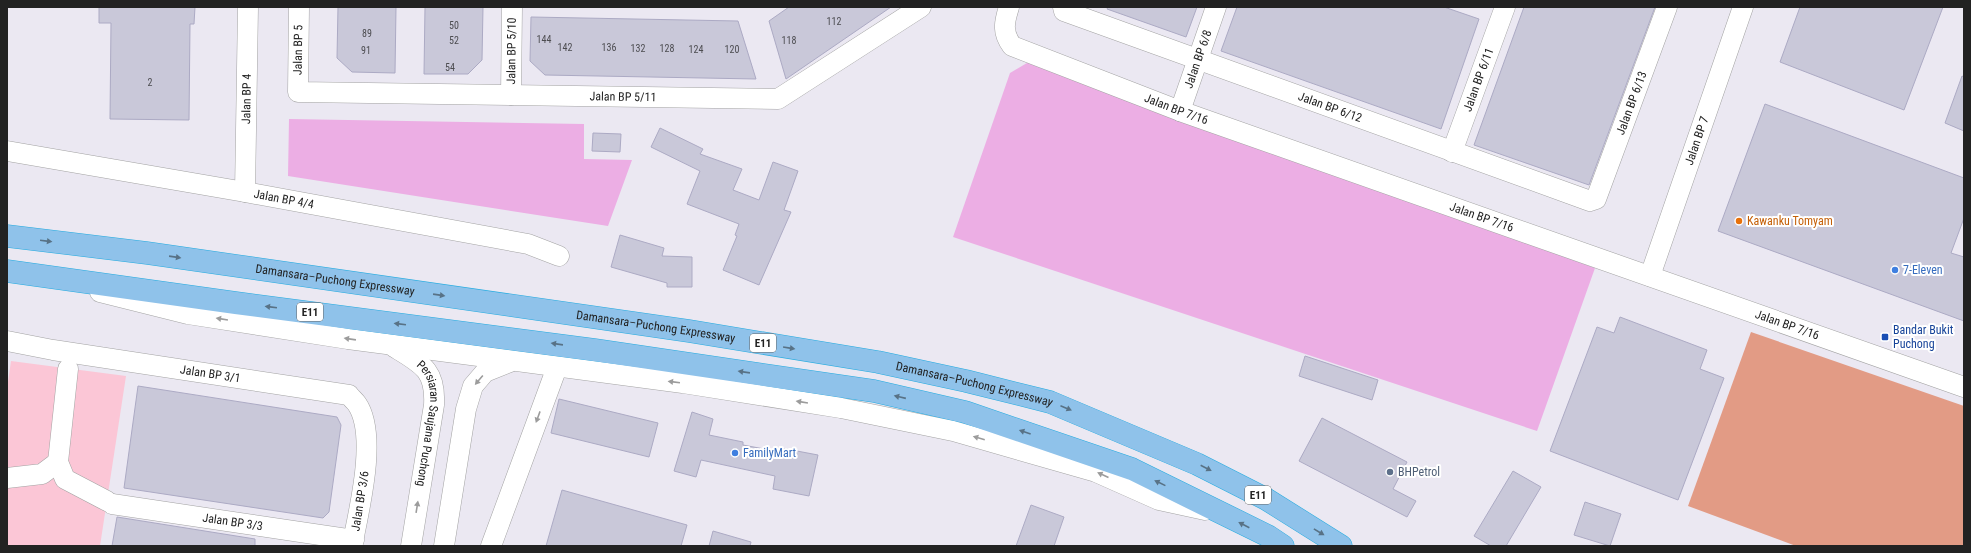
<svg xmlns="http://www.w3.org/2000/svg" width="1971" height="553" font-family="'Roboto Condensed',sans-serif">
  <rect width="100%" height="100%" fill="#ebe8f2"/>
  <!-- grass -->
  <g fill="#ecaee4">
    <path d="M1032,60l563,208 -58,163 -584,-194 57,-164z"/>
    <path d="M289,119l295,5v35l48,1 -24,66 -320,-50z"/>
  </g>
  <!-- park -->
  <path fill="#fbc6d6" d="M11,361l115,15 -26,170h-93v-157z"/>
  <!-- pitch -->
  <path fill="#e29b85" d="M1751,332l213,74v140h-168l-108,-40z"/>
  <!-- building -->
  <g fill="#c9c8d9" stroke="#acaac4">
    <path d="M99,7h96l-1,17h-4l-1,96 -79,-1 1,-96h-12z"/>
    <path d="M338,7h58l-1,66 -43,-1 -15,-14z"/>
    <path d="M425,7h58l-1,53 -14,14h-44z"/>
    <path d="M789,7h102l-105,72 -17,-58z"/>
    <path d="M1108,7h89l-11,30 -79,-28z"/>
    <path d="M1237,7h207l35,12 -38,110 -220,-78z"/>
    <path d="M1524,7h131l-66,178 -115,-40z"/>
    <path d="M1800,7h143l-39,103 -124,-48z"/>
    <path d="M531,17l207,4 18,58 -211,-4 -15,-14z"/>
    <path d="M1962,76l2,1v54l-19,-8z"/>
    <path d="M1765,104l199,74v40l-13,35 13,4v64l-246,-90z"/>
    <path d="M660,128l43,21 -3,5 42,15 -9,21 26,10 14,-38 25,9 -14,39 7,2 -32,73 -36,-15 14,-34 -2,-1 4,-11 -52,-20 13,-33 -49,-24z"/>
    <path d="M593,133l28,1 -1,18 -28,-1z"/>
    <path d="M620,235l44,13 -2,8 30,1v30h-25v-4l-56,-16z"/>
    <path d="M1620,317l87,33 -7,19 24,9 -46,122 -128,-49 47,-124 17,6z"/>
    <path d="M1305,356l73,24 -6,20 -73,-24z"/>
    <path d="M138,386l199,31 4,8 -12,87 -6,6 -199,-30z"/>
    <path d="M559,399l99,24 -9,34 -98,-24z"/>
    <path d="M692,412l21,7 -4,16 34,7v3l37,7 1,-4 37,7 -9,41 -36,-7 2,-13 -74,-16 -5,17 -22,-6z"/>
    <path d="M1322,418l85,44 -14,27 23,12 -9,16 -108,-56z"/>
    <path d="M1513,471l28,16 -35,59h-15l-17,-10z"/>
    <path d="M562,490l125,35 -6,21h-135z"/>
    <path d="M1585,502l36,12 -11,32 -36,-11z"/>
    <path d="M1031,505l33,12 -10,29h-38z"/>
    <path d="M117,517l138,22v7h-143z"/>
    <path d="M713,531l38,11 -1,4h-41z"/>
  </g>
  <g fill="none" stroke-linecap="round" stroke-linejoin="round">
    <!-- minor casing -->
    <g stroke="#a3a3a3" stroke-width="21">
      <g id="minor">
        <path id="s1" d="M299,7l-1,85 480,7 143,-92"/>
        <path id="s2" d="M1009,7c-5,16 -7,25 3,39l168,65 784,276"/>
        <path id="s3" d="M1063,7l1,4 526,190 6,-2 71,-192"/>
        <path id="s4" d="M511,95l1,-88"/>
        <path id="s5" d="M1180,111l36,-104"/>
        <path id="s6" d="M7,151l238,41 283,52 31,12"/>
        <path id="s7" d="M1452,152l53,-145"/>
        <path id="s8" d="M245,192l3,-185"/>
        <path id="s9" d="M1650,276l93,-269"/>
        <path d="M100,292l88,22 160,25 335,44 158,25 112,23 143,41 63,28 46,10"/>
        <path id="s10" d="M7,341l46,9 296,45c2,3 6,6 8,9 21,31 2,106 -5,142"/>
        <path id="s11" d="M394,347c28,17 42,23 40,58l-23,141"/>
        <path d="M68,369l-10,93 7,17 42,22"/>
        <path d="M7,478l35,-4 16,-12"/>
        <path id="s12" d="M112,504l242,36"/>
        <path d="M444,546l22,-137 7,-23 12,-14 25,-10"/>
        <path d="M491,546l66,-179"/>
      </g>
    </g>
    <!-- highway casing -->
    <g stroke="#25ace0" stroke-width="23">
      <g id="highway">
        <path id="s13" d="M7,236l140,17 542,78 189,31 88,19 84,21 147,62 69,35 75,47"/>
        <path d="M7,271l229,32 359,47 279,41 91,21 167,57 136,67 15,10"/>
      </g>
    </g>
    <!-- minor -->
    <use href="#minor" stroke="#fff" stroke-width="20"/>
    <!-- highway -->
    <use href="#highway" stroke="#8fc2ea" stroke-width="22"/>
  </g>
  <!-- one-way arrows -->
  <defs><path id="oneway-solid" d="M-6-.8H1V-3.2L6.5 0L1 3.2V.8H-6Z"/></defs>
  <g fill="#587286">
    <use href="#oneway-solid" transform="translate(46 241) rotate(7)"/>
    <use href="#oneway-solid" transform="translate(175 257) rotate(8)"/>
    <use href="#oneway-solid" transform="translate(439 295) rotate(8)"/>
    <use href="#oneway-solid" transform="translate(271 307) rotate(-173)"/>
    <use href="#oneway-solid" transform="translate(400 324) rotate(-173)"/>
    <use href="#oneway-solid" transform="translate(557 344) rotate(-172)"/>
    <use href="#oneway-solid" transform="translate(789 348) rotate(9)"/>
    <use href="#oneway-solid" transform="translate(744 372) rotate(-172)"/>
    <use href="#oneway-solid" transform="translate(900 397) rotate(-167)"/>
    <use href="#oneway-solid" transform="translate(1066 408) rotate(23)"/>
    <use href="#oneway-solid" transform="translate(1025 432) rotate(-161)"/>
    <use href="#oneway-solid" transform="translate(1206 468) rotate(27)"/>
    <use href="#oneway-solid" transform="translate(1160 483) rotate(-154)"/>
    <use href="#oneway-solid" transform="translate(1244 525) rotate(-153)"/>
    <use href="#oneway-solid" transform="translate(1319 532) rotate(31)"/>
  </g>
  <g fill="#9c9c9c">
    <use href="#oneway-solid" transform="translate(222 319) rotate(-171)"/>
    <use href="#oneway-solid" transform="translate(350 339) rotate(-172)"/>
    <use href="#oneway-solid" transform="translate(479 380) rotate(130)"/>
    <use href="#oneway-solid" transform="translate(674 382) rotate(-173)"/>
    <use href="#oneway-solid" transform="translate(802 402) rotate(-171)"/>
    <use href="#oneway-solid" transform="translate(538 417) rotate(110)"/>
    <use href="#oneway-solid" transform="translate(979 438) rotate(-164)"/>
    <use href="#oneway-solid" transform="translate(1103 475) rotate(-156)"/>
    <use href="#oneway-solid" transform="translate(417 507) rotate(-81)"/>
  </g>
  <!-- markers -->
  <circle fill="#e8710a" stroke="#fff" stroke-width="1.5" cx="1739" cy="221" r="4"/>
  <g fill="#3f7fe0" stroke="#fff" stroke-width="1.5">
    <circle cx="1895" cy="270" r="4"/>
    <circle cx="735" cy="453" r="4"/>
  </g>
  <rect fill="#1a4fb4" stroke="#fff" stroke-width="1.5" x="1881" y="333" width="8" height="8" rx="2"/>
  <circle fill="#5c6f8a" stroke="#fff" stroke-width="1.5" cx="1390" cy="472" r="4"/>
  <g text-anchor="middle" stroke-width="4" stroke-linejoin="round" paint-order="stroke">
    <!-- number labels -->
    <g font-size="10" fill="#4c4c50">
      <text x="834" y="25">112</text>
      <text x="454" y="29">50</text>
      <text x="367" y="37">89</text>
      <text x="544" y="43">144</text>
      <text x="454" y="44">52</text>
      <text x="789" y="44">118</text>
      <text x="565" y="51">142</text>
      <text x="609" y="51">136</text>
      <text x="638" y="52">132</text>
      <text x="667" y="52">128</text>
      <text x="696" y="53">124</text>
      <text x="732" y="53">120</text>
      <text x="366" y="54">91</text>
      <text x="450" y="71">54</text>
      <text x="150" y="86">2</text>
    </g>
    <!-- shield labels -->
    <g fill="#fff" stroke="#646464" stroke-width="1">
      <rect x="297" y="303" width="26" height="18" rx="3"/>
      <rect x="750" y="334" width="26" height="18" rx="3"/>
      <rect x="1245" y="486" width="26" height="18" rx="3"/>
    </g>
    <g font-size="11" font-weight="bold" fill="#222">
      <text x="310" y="316">E11</text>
      <text x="763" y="347">E11</text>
      <text x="1258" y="499">E11</text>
    </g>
    <!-- street labels -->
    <g font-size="12" fill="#222" stroke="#fff">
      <text transform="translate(298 50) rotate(-89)" y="4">Jalan BP 5</text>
      <text dy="4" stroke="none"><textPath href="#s4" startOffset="44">Jalan BP 5/10</textPath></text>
      <text dy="4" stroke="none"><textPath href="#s5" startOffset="55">Jalan BP 6/8</textPath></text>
      <text dy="4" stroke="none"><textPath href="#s7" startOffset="77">Jalan BP 6/11</textPath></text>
      <text dy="4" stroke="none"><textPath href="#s1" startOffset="410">Jalan BP 5/11</textPath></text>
      <text dy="4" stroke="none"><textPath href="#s8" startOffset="93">Jalan BP 4</textPath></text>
      <text dy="4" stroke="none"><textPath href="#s3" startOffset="672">Jalan BP 6/13</textPath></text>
      <text dy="4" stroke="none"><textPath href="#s3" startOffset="287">Jalan BP 6/12</textPath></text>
      <text dy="4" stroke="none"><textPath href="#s2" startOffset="217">Jalan BP 7/16</textPath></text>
      <text dy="4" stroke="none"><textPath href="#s9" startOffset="143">Jalan BP 7</textPath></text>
      <text dy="4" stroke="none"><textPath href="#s6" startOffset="281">Jalan BP 4/4</textPath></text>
      <text dy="4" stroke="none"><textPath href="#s2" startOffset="541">Jalan BP 7/16</textPath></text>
      <text dy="4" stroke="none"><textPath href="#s13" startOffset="331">Damansara–Puchong Expressway</textPath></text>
      <text dy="4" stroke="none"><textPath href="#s2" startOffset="865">Jalan BP 7/16</textPath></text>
      <text dy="4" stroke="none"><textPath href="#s13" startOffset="655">Damansara–Puchong Expressway</textPath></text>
      <text dy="4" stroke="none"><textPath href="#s10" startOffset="206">Jalan BP 3/1</textPath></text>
      <text dy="4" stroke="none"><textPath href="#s13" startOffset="979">Damansara–Puchong Expressway</textPath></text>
      <text dy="4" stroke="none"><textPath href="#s11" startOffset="94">Persiaran Saujana Puchong</textPath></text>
      <text transform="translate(360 501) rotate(-81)" y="4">Jalan BP 3/6</text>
      <text dy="4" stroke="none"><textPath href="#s12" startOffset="122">Jalan BP 3/3</textPath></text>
    </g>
    <!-- food labels -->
    <g font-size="12" fill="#c56008" stroke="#fff" text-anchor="start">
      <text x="1747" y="225">Kawanku Tomyam</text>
    </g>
    <!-- shop labels -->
    <g font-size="12" fill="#366cbe" stroke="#fff" text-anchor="start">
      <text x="1903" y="274">7-Eleven</text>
      <text x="743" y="457">FamilyMart</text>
    </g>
    <!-- transit labels -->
    <g font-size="12" fill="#164399" stroke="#fff" text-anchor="start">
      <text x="1893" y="334">Bandar Bukit<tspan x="1893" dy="14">Puchong</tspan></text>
    </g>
    <!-- service labels -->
    <g font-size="12" fill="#4e5e75" stroke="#fff" text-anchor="start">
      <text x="1398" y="476">BHPetrol</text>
    </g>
  </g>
  <!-- border -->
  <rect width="1971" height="553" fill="none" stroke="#222222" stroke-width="16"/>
</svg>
